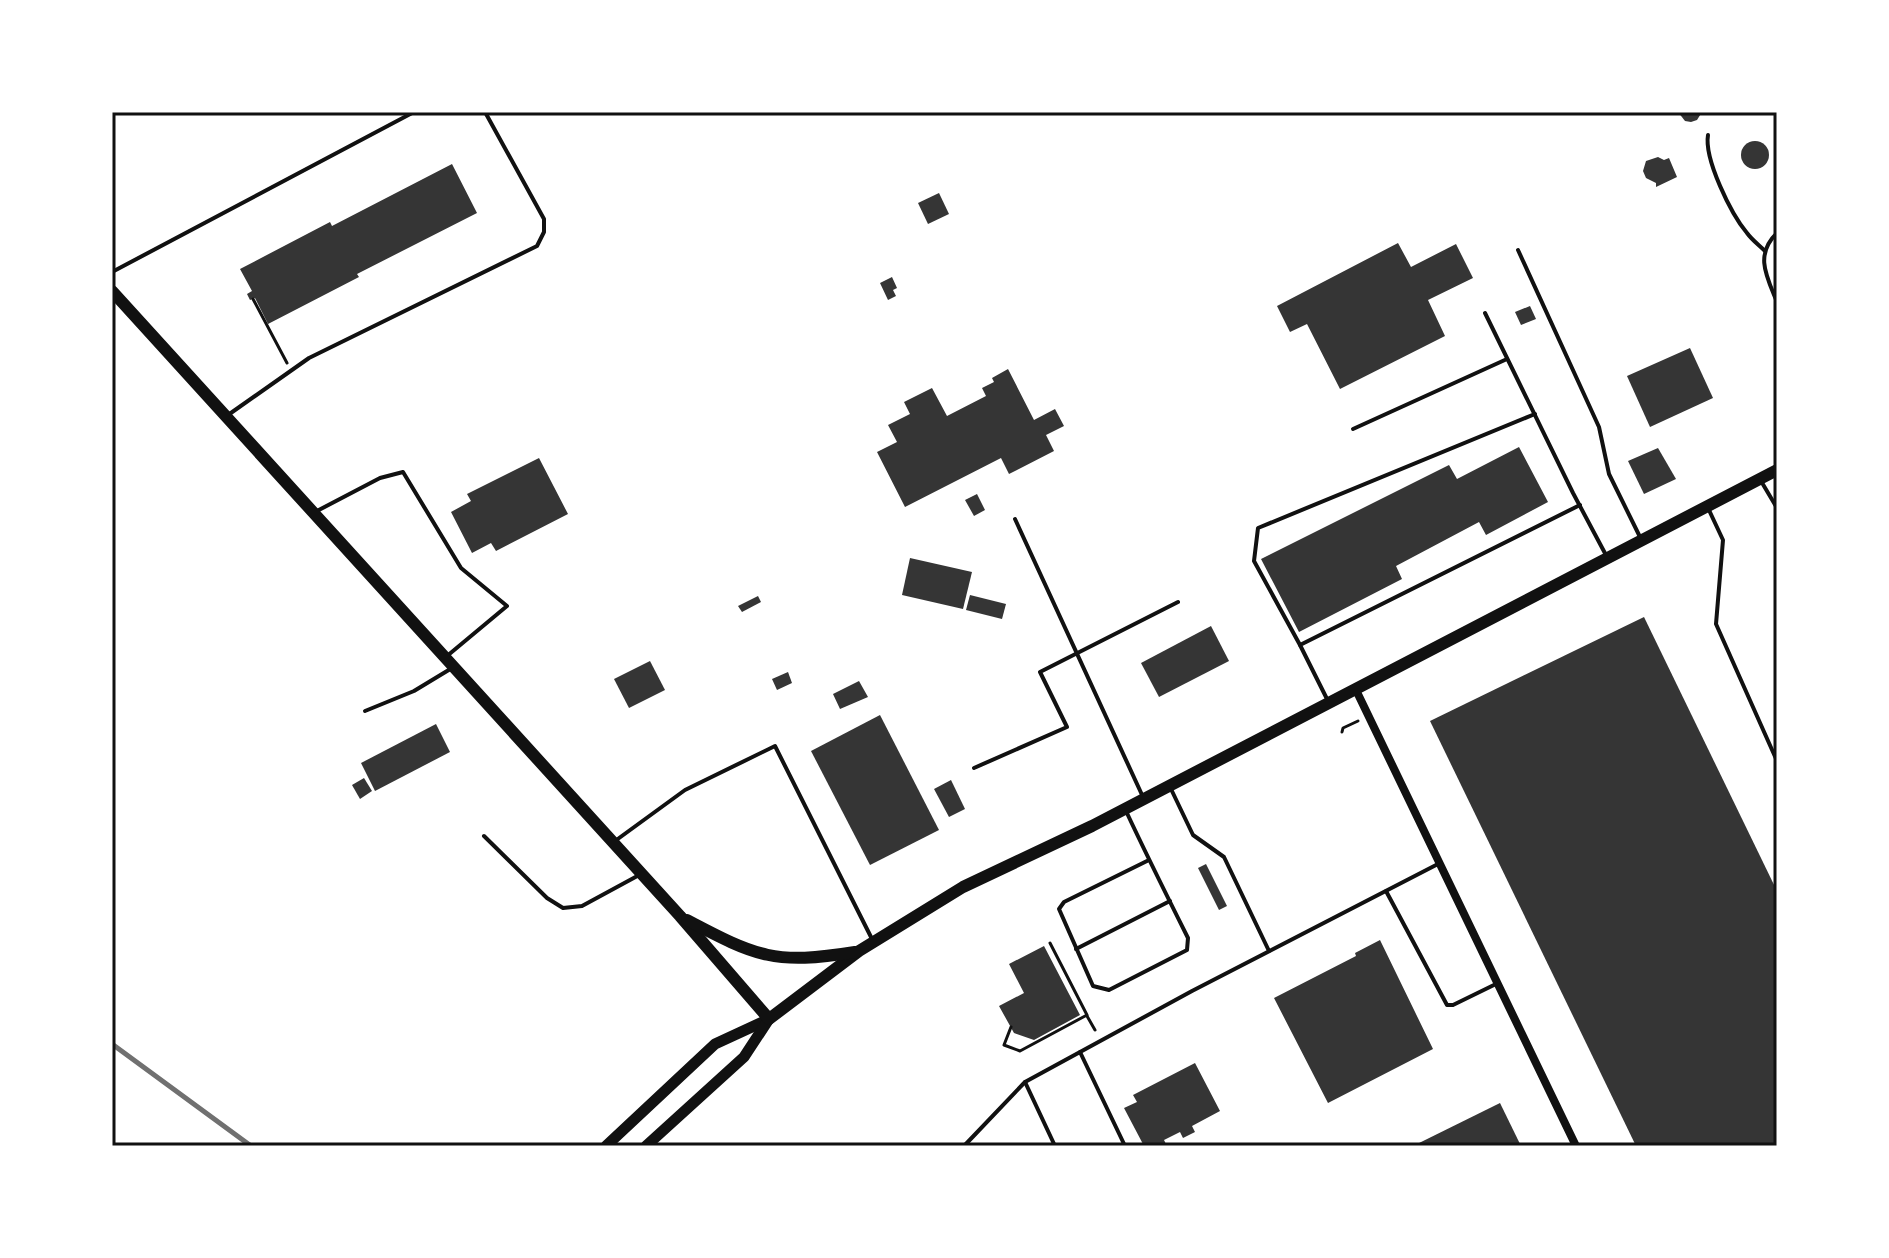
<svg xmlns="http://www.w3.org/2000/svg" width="1889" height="1258" font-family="Arial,sans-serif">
  <rect width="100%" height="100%" fill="#fff"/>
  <!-- building -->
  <g fill="#353535">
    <path d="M1678,112h24l-5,8 -6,2 -6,-1z"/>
    <circle cx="1755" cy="155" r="14"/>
    <path d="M1658,157l6,3 5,-2 8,19 -21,10v-4l-10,-5 -3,-7 3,-10z"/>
    <path d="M452,164l25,49 -120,61 2,3 -91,47 -13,-26 -5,2 -3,-6 5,-3 -12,-22 90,-47 2,4z"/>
    <path d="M939,193l10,21 -21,10 -10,-21z"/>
    <path d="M1398,243l13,24 45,-23 17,34 -45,22 17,36 -105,53 -33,-65 -17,8 -13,-26z"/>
    <path d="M892,277l5,11 -4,2 3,6 -8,4 -8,-17z"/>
    <path d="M1530,306l6,13 -15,6 -6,-13z"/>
    <path d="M1690,348l23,50 -63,29 -23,-51z"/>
    <path d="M1008,369l26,51 21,-11 9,17 -18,9 8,16 -45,23 -8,-16 -96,49 -28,-55 20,-10 -9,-17 22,-11 -6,-12 28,-14 15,28 39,-20 -4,-8 12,-6 -2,-4z"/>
    <path d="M1519,447l29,55 -62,33 -7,-13 -83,44 6,13 -103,53 -38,-73 188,-94 8,14z"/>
    <path d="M1658,448l18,31 -32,15 -16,-33z"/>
    <path d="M539,458l29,56 -72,37 -5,-8 -19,10 -21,-41 20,-11 -4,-7z"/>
    <path d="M977,494l8,16 -11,6 -9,-16z"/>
    <path d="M910,558l62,14 -9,37 -61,-14z"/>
    <path d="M970,595l36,9 -4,15 -36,-9z"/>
    <path d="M758,596l3,6 -19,10 -4,-6z"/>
    <path d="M1644,617l133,274v255h-141l-206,-425z"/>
    <path d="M1211,626l18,35 -70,36 -18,-34z"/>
    <path d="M650,661l15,29 -36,18 -15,-29z"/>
    <path d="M788,672l4,11 -15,7 -5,-11z"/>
    <path d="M859,681l9,16 -28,12 -7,-15z"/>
    <path d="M880,715l59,115 -69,35 -59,-114z"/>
    <path d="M436,724l14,28 -75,39 -14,-28z"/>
    <path d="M364,778l8,13 -12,8 -8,-14z"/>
    <path d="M951,780l14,29 -16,8 -15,-28z"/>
    <path d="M1206,864l21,42 -8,4 -21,-42z"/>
    <path d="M1380,940l53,109 -105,54 -54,-105 82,-42 -1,-3z"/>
    <path d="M1044,946l36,69 -46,25 -20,-7 -15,-27 25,-13 -15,-29z"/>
    <path d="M1195,1063l25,48 -28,15 3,6 -12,6 -3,-6 -16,8 3,6h-23l-20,-38 13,-6 -4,-7z"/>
    <path d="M1500,1103l21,43h-108z"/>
  </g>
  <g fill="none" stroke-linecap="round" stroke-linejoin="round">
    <!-- path -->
    <g stroke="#111" stroke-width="3">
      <path d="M253,299l34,64"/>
      <path d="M1342,732l1,-4 15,-7"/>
      <path d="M1087,1016l8,14"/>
      <path d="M1011,1027l-7,18 16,6 67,-36 -37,-72"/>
    </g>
    <!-- service -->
    <g stroke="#111" stroke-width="4">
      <path d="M1708,135c-4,24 23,79 39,98 5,7 12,12 18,18"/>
      <path d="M1777,233c-23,22 -10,44 0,69"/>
      <path d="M1518,250l81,177 10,47 32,65"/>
      <path d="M112,272l302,-160"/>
      <path d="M1485,313l88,180 34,64"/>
      <path d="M228,415l81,-57 228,-112 7,-14v-13l-59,-107"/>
      <path d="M1353,429l154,-70"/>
      <path d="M1761,481l16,27"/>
      <path d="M1708,508l15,32 -7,84 61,137"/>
      <path d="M315,512l65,-34 23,-6 58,96 46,38 -60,50"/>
      <path d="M1015,519l128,278"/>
      <path d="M1300,645l-46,-84 4,-33 277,-114"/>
      <path d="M1327,699l-27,-54 280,-140"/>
      <path d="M365,711l49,-20 38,-23"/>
      <path d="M974,768l93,-41 -27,-55 138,-70"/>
      <path d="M1171,789l22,46 31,22 45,94"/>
      <path d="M1126,811c20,43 41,85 62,127l-1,12 -78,40 -16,-4 -34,-77 5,-7 85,-42"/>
      <path d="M484,836l63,62 16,10 19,-2 59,-32"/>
      <path d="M615,841l70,-51 90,-44 97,193"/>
      <path d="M1386,891l61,114h6l45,-22"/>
      <path d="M1076,949l94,-48"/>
      <path d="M1080,1052l45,94"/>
      <path d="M1025,1082l30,64"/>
      <path d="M964,1146l61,-64 167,-91 246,-127"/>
    </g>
    <!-- minor -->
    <path stroke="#111" stroke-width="8" d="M1356,690l220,456"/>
    <!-- secondary -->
    <g stroke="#111" stroke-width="11">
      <path d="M606,1146l109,-102 54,-25"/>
      <path d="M646,1146l98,-89 25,-38"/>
    </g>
    <!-- primary -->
    <g stroke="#111" stroke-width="12">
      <path d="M112,291l568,625 89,103 90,-68 104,-64 129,-61 685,-356"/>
      <path d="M687,920c70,37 88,45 168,32"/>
    </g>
    <!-- rail -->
    <path stroke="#707070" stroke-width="5" d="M112,1044l139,102"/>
  </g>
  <!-- border -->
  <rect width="1889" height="1258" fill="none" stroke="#ffffff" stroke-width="228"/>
  <rect x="114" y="114" width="1661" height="1030" fill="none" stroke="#111" stroke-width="3"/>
</svg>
